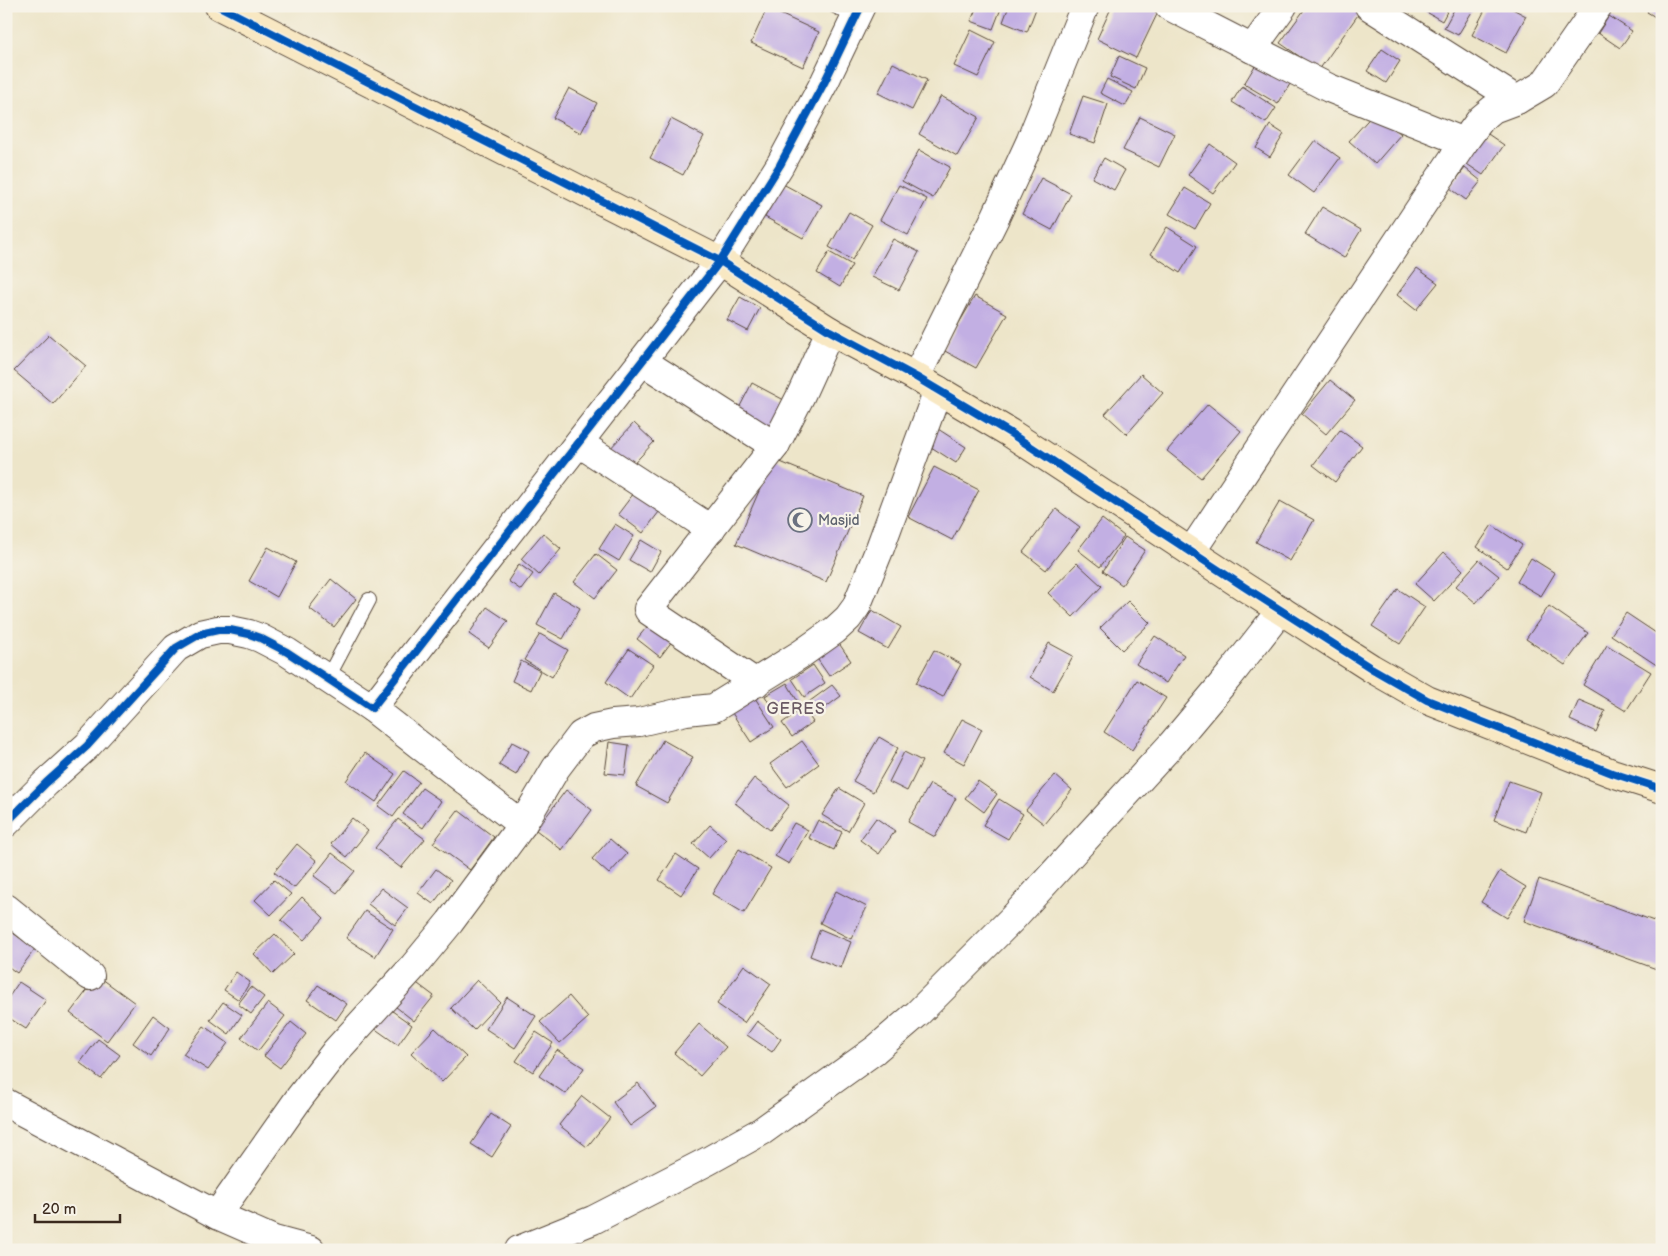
<svg xmlns="http://www.w3.org/2000/svg" width="1668" height="1256" font-family="'Balsamiq Sans',sans-serif">
  <rect width="100%" height="100%" fill="#f7f3e8"/>
  <filter id="ink" filterUnits="userSpaceOnUse"><feTurbulence type="fractalNoise" baseFrequency=".02" numOctaves="2"/><feDisplacementMap in="SourceGraphic" scale="10" xChannelSelector="R" yChannelSelector="G"/><feConvolveMatrix kernelMatrix="1 2 1 2 8 2 1 2 1" color-interpolation-filters="sRGB"/></filter>
  <filter id="wash" filterUnits="userSpaceOnUse"><feTurbulence type="fractalNoise" baseFrequency=".0096" numOctaves="4" result="noise"/><feDisplacementMap in="SourceGraphic" scale="20" xChannelSelector="R" yChannelSelector="G"/><feGaussianBlur stdDeviation="1.12" result="paint"/><feColorMatrix in="noise" values="0 0 0 0 0 0 0 0 0 0 0 0 0 0 0 0 0 1.4 0 .05"/><feComposite in="paint" operator="in"/></filter>
  <g filter="url(#wash)">
    <rect width="100%" height="100%" fill="#ede5c9"/>
    <g id="blocks">
      <!-- building -->
      <g fill="#c2afe3">
        <path d="M977,6h25l-9,23 -22,-8z"/>
        <path d="M1009,6h28l-10,26 -24,-10z"/>
        <path d="M1112,6h49l-25,52 -39,-19z"/>
        <path d="M1307,6h45l8,6 -41,58 -39,-27z"/>
        <path d="M1416,6h34l-8,15z"/>
        <path d="M1456,6h10l7,4 -15,25 -14,-7z"/>
        <path d="M1487,6h20l19,10 -20,37 -34,-18z"/>
        <path d="M1651,6h11v15l-15,-9z"/>
        <path d="M767,8l52,24 -16,35 -52,-24z"/>
        <path d="M1609,16l23,15 -12,17 -22,-15z"/>
        <path d="M971,30l24,12 -17,35 -24,-11z"/>
        <path d="M1382,49l18,12 -14,22 -19,-12z"/>
        <path d="M1119,56l26,12 -9,21 -26,-12z"/>
        <path d="M1259,59l34,20 -15,25 -34,-20z"/>
        <path d="M893,63l34,17 -15,30 -34,-17z"/>
        <path d="M1107,79l26,13 -8,14 -25,-13z"/>
        <path d="M1242,86l34,22 -10,15 -34,-21z"/>
        <path d="M569,88l28,15 -16,30 -28,-15z"/>
        <path d="M941,96l38,21 -22,39 -38,-22z"/>
        <path d="M1083,96l25,8 -13,39 -26,-9z"/>
        <path d="M1375,112l26,22 -26,30 -26,-23z"/>
        <path d="M1140,117l35,17 -16,33 -36,-17z"/>
        <path d="M671,119l33,17 -21,39 -33,-17z"/>
        <path d="M1270,125l14,9 -14,23 -14,-9z"/>
        <path d="M1482,130l22,15 -21,30 -22,-15z"/>
        <path d="M1315,140l25,18 -26,35 -25,-18z"/>
        <path d="M1210,144l25,18 -22,31 -25,-18z"/>
        <path d="M919,150l31,17 -17,31 -31,-17z"/>
        <path d="M1104,158l21,12 -11,20 -22,-12z"/>
        <path d="M1465,168l16,13 -15,19 -16,-12z"/>
        <path d="M1041,178l30,16 -19,36 -30,-16z"/>
        <path d="M783,184l39,21 -19,33 -38,-21z"/>
        <path d="M899,185l28,14 -19,36 -28,-15z"/>
        <path d="M1185,188l25,15 -15,26 -26,-15z"/>
        <path d="M1322,207l39,23 -17,28 -39,-24z"/>
        <path d="M849,212l23,13 -20,35 -23,-13z"/>
        <path d="M1167,227l30,19 -17,27 -29,-19z"/>
        <path d="M893,239l26,13 -20,38 -27,-13z"/>
        <path d="M829,252l23,13 -12,22 -23,-14z"/>
        <path d="M1417,268l21,15 -22,27 -19,-15z"/>
        <path d="M975,296l32,18 -31,54 -33,-18z"/>
        <path d="M740,297l20,11 -12,23 -21,-11z"/>
        <path d="M49,335l37,31 -33,38 -39,-33z"/>
        <path d="M1141,374l22,19 -36,41 -22,-20z"/>
        <path d="M1330,380l25,20 -29,34 -24,-20z"/>
        <path d="M752,383l32,17 -15,29 -32,-17z"/>
        <path d="M1208,404l33,27 -40,47 -34,-27z"/>
        <path d="M634,423l20,19 -27,29 -20,-19z"/>
        <path d="M938,429l28,18 -10,16 -28,-18z"/>
        <path d="M1340,430l22,16 -27,36 -22,-17z"/>
        <path d="M773,459l90,37 -37,86 -90,-38z"/>
        <path d="M934,467l45,23 -27,50 -44,-23z"/>
        <path d="M637,489l25,19 -19,25 -25,-19z"/>
        <path d="M1280,501l34,19 -24,41 -34,-19z"/>
        <path d="M1056,509l24,18 -34,43 -23,-18z"/>
        <path d="M1102,519l22,17 -24,31 -22,-17z"/>
        <path d="M615,524l19,12 -15,25 -20,-12z"/>
        <path d="M1492,525l30,20 -15,23 -30,-21z"/>
        <path d="M543,533l18,16 -22,26 -18,-16z"/>
        <path d="M1125,537l20,13 -23,35 -19,-14z"/>
        <path d="M641,540l20,12 -11,20 -21,-12z"/>
        <path d="M268,547l28,15 -19,35 -28,-16z"/>
        <path d="M1444,552l19,18 -29,31 -19,-17z"/>
        <path d="M596,554l21,16 -22,28 -21,-16z"/>
        <path d="M1531,558l24,15 -14,23 -24,-14z"/>
        <path d="M1479,560l20,16 -23,27 -20,-17z"/>
        <path d="M1077,563l25,23 -29,31 -25,-24z"/>
        <path d="M519,564l14,10 -12,16 -13,-9z"/>
        <path d="M331,579l25,20 -22,28 -25,-19z"/>
        <path d="M1398,589l27,18 -25,37 -28,-18z"/>
        <path d="M554,593l26,15 -17,31 -26,-14z"/>
        <path d="M1128,601l22,22 -28,27 -22,-22z"/>
        <path d="M1549,606l39,27 -23,32 -39,-26z"/>
        <path d="M487,607l21,14 -19,27 -20,-14z"/>
        <path d="M872,610l29,17 -13,22 -29,-16z"/>
        <path d="M1626,613l36,24v23l-4,6 -47,-31z"/>
        <path d="M654,618l22,18 -16,21 -23,-18z"/>
        <path d="M540,634l28,16 -16,27 -28,-17z"/>
        <path d="M1155,636l29,19 -18,28 -30,-19z"/>
        <path d="M838,642l13,19 -22,15 -13,-19z"/>
        <path d="M1049,643l24,13 -20,35 -23,-14z"/>
        <path d="M1607,645l44,27 -25,39 -43,-26z"/>
        <path d="M629,649l24,16 -23,34 -24,-17z"/>
        <path d="M934,650l27,14 -18,33 -27,-14z"/>
        <path d="M521,661l19,10 -9,19 -19,-9z"/>
        <path d="M813,665l12,18 -21,14 -12,-18z"/>
        <path d="M1137,680l29,18 -34,52 -28,-18z"/>
        <path d="M787,683l11,19 -22,13 -11,-19z"/>
        <path d="M832,685l9,11 -27,20 -8,-12z"/>
        <path d="M755,698l19,29 -23,15 -19,-29z"/>
        <path d="M1579,700l26,11 -9,21 -26,-12z"/>
        <path d="M803,708l10,14 -21,15 -10,-14z"/>
        <path d="M962,719l20,10 -18,35 -20,-11z"/>
        <path d="M879,737l19,11 -25,44 -20,-11z"/>
        <path d="M663,740l30,17 -26,46 -31,-17z"/>
        <path d="M802,741l17,23 -32,23 -17,-23z"/>
        <path d="M512,742l17,9 -13,24 -17,-10z"/>
        <path d="M609,742l20,3 -4,30 -20,-2z"/>
        <path d="M904,752l18,9 -15,30 -18,-9z"/>
        <path d="M365,753l30,21 -19,28 -30,-21z"/>
        <path d="M404,771l15,11 -26,35 -15,-11z"/>
        <path d="M1055,775l17,15 -28,34 -18,-14z"/>
        <path d="M754,778l35,27 -19,25 -35,-27z"/>
        <path d="M978,781l19,13 -13,18 -19,-14z"/>
        <path d="M1509,781l32,11 -15,40 -32,-12z"/>
        <path d="M930,784l26,14 -21,39 -27,-15z"/>
        <path d="M422,788l19,13 -18,27 -20,-14z"/>
        <path d="M839,788l25,15 -16,28 -26,-16z"/>
        <path d="M566,790l26,20 -30,40 -26,-20z"/>
        <path d="M999,799l24,15 -15,25 -25,-14z"/>
        <path d="M458,810l36,27 -24,33 -37,-27z"/>
        <path d="M352,818l16,13 -21,26 -16,-13z"/>
        <path d="M876,818l19,13 -16,23 -19,-14z"/>
        <path d="M398,819l27,20 -24,29 -26,-20z"/>
        <path d="M818,820l24,12 -8,18 -25,-12z"/>
        <path d="M794,823l14,7 -19,34 -14,-8z"/>
        <path d="M710,825l16,14 -17,19 -16,-14z"/>
        <path d="M610,839l17,15 -18,20 -17,-15z"/>
        <path d="M297,844l20,17 -23,27 -20,-16z"/>
        <path d="M739,849l32,19 -27,45 -32,-19z"/>
        <path d="M332,853l23,18 -18,22 -23,-17z"/>
        <path d="M676,854l22,15 -17,26 -22,-15z"/>
        <path d="M436,869l15,11 -18,24 -15,-11z"/>
        <path d="M1500,871l26,16 -19,31 -26,-16z"/>
        <path d="M1539,879l123,45v47l-138,-50z"/>
        <path d="M274,880l17,14 -20,21 -16,-15z"/>
        <path d="M381,888l27,20 -13,17 -27,-21z"/>
        <path d="M836,891l31,16 -16,32 -31,-16z"/>
        <path d="M302,897l22,21 -20,22 -23,-20z"/>
        <path d="M365,911l28,18 -18,28 -29,-19z"/>
        <path d="M6,928l29,21 -18,24 -11,-8z"/>
        <path d="M820,929l31,13 -10,26 -31,-12z"/>
        <path d="M275,934l19,20 -21,20 -19,-20z"/>
        <path d="M744,965l27,19 -27,39 -27,-19z"/>
        <path d="M236,972l14,10 -11,18 -15,-10z"/>
        <path d="M98,976l37,27 -28,38 -37,-28z"/>
        <path d="M410,978l24,18 -20,25 -23,-18z"/>
        <path d="M477,980l23,22 -26,28 -23,-22z"/>
        <path d="M19,982l27,18 -20,29 -20,-13v-15z"/>
        <path d="M318,985l29,19 -11,16 -29,-20z"/>
        <path d="M251,987l13,10 -13,17 -13,-10z"/>
        <path d="M569,996l19,22 -28,25 -20,-21z"/>
        <path d="M507,997l29,19 -21,32 -29,-19z"/>
        <path d="M223,1002l19,13 -13,19 -19,-14z"/>
        <path d="M268,1003l17,13 -27,35 -17,-13z"/>
        <path d="M388,1008l24,17 -14,20 -24,-17z"/>
        <path d="M153,1015l17,13 -19,28 -18,-13z"/>
        <path d="M757,1021l24,18 -9,13 -25,-17z"/>
        <path d="M291,1022l15,12 -26,34 -16,-12z"/>
        <path d="M699,1024l27,23 -26,29 -26,-23z"/>
        <path d="M204,1026l24,17 -20,27 -25,-16z"/>
        <path d="M435,1028l31,29 -24,25 -31,-29z"/>
        <path d="M536,1032l17,11 -20,29 -17,-11z"/>
        <path d="M98,1039l22,16 -19,24 -21,-16z"/>
        <path d="M557,1050l27,18 -18,26 -27,-18z"/>
        <path d="M638,1083l18,24 -26,19 -17,-24z"/>
        <path d="M582,1096l28,22 -23,29 -28,-22z"/>
        <path d="M491,1114l20,13 -19,30 -21,-13z"/>
      </g>
    </g>
  </g>
  <g filter="url(#ink)">
    <use href="#blocks" fill-opacity="0" stroke="#564638" stroke-width="1"/>
    <g fill="none" stroke-linecap="round" stroke-linejoin="round">
      <!-- lane casing -->
      <g stroke="#564638" stroke-width="16">
        <g id="lane">
          <path d="M835,6l21,11"/>
          <path d="M327,679l42,-79"/>
        </g>
      </g>
      <!-- street casing -->
      <g stroke="#564638" stroke-width="30">
        <g id="street">
          <path d="M1169,6l160,82 135,54"/>
          <path d="M1369,6l148,94"/>
          <path d="M1252,49l31,-43"/>
          <path d="M642,361l133,85"/>
          <path d="M916,377l79,-159 35,-76 55,-136"/>
          <path d="M579,443l132,86"/>
          <path d="M1191,552l273,-410 17,-23 12,-10 24,-9 27,-16 54,-78"/>
          <path d="M756,683l-107,-72 -1,-2 127,-163 25,-49 30,-66"/>
          <path d="M372,708l150,117"/>
          <path d="M6,823l40,-40 41,-37 89,-98 24,-14 18,-4h12l19,4 11,4 27,14 85,56 348,-447 60,-96 45,-84 36,-75"/>
          <path d="M6,908l84,68"/>
          <path d="M6,1103l211,112 57,25 37,10"/>
          <path d="M217,1215l83,-118 35,-45 78,-85 37,-45 72,-97 34,-57 25,-33 13,-7 19,-4 26,-2 47,-11 28,-3 87,-54 34,-24 13,-12 8,-11 24,-59 58,-158"/>
          <path d="M519,1250l74,-30 115,-59 54,-30 113,-81 43,-37 94,-94 160,-175 58,-69 51,-65"/>
        </g>
      </g>
      <!-- secondary casing -->
      <g stroke="#564638" stroke-width="30">
        <path id="secondary" d="M219,6l501,255 110,70 86,46 94,56 236,155 125,80 56,32 185,73 50,16"/>
      </g>
      <!-- lane -->
      <use href="#lane" stroke="#fff" stroke-width="14"/>
      <!-- street -->
      <use href="#street" stroke="#fff" stroke-width="28"/>
      <!-- secondary -->
      <use href="#secondary" stroke="#f8e8c3" stroke-width="28"/>
      <!-- cycleway casing -->
      <g stroke="#f7f3e8" stroke-width="11">
        <g id="cycleway">
          <path d="M219,6l501,255 110,70 86,46 94,56 236,155 125,80 56,32 185,73 50,16"/>
          <path d="M6,823l40,-40 41,-37 89,-98 24,-14 18,-4h12l19,4 11,4 27,14 85,56 348,-447 60,-96 45,-84 36,-75"/>
        </g>
      </g>
      <!-- cycleway -->
      <use href="#cycleway" stroke="#0057b8" stroke-width="8"/>
    </g>
  </g>
  <!-- icons -->
  <defs>
    <g id="mosque-ring" transform="scale(1.25)"><circle r="9.5" fill="#f7f3e8" stroke="#6b7280" stroke-width="1.5"/><path d="M3.5-4.9A6 6 0 1 0 3.5 4.9A5 5 0 1 1 3.5-4.9Z" fill="#6b7280"/></g>
  </defs>
  <g fill-rule="evenodd">
    <use href="#mosque-ring" x="800" y="520"/>
  </g>
  <g text-anchor="middle" stroke-width="4.5" stroke-linejoin="round" paint-order="stroke">
    <!-- worship labels -->
    <g font-size="14" fill="#5b616d" stroke="#f7f3e8" text-anchor="start">
      <text x="818" y="525">Masjid</text>
    </g>
    <!-- quarter labels -->
    <g font-size="16" letter-spacing="1" fill="#6a5963" stroke="#f7f3e8">
      <text x="796" y="714">GERES</text>
    </g>
  </g>
  <!-- margin -->
  <rect width="1668" height="1256" fill="none" stroke="#f7f3e8" stroke-width="25"/>
  <!-- scale -->
  <path d="M35 1214v8h85v-8" fill="none" stroke="#3b2a1e" stroke-width="2.5"/>
  <text x="42" y="1214" font-size="15" fill="#3b2a1e" stroke="#f7f3e8" stroke-width="4" paint-order="stroke">20 m</text>
</svg>
